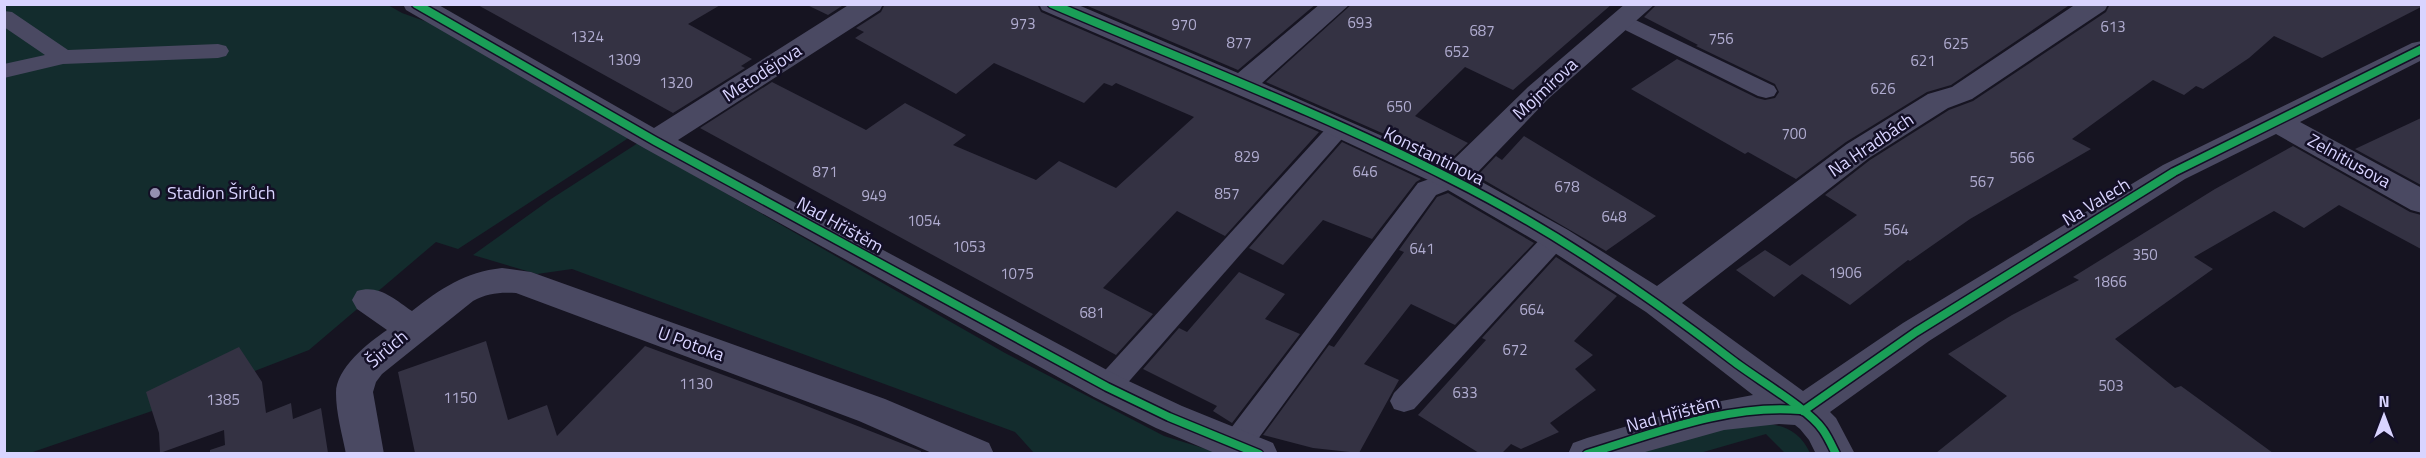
<svg xmlns="http://www.w3.org/2000/svg" width="2426" height="458" font-family="'Titillium Web',sans-serif">
  <rect width="100%" height="100%" fill="#161421"/>
  <!-- green -->
  <g fill="#132c2d">
    <path d="M5,5h383l14,8 28,10 200,114 -172,112 -22,-7 -127,108 -157,61 -122,42h-25z"/>
    <path d="M638,143l367,210 159,83 55,17h-185l-19,-21 -443,-163 -35,5 -64,-19 78,-56z"/>
    <path d="M1745,422c29,1 52,3 65,31h-25l-19,-19 -66,19 -67,1z"/>
  </g>
  <!-- building -->
  <g fill="#343243">
    <path d="M476,4h246l-34,20 64,35 -11,7 4,2 -72,45z"/>
    <path d="M805,4h40l-17,11z"/>
    <path d="M885,4h152l4,8 278,120 -94,104 -48,-25 -74,77 50,26 -37,41 -416,-227 72,-46 94,48 39,-27 61,32 -13,10 83,35 23,-19 57,27 78,-71 -78,-34 -4,3 -8,-3 -20,20 -90,-40 -38,31 -101,-56 9,-6 -8,-4 25,-16z"/>
    <path d="M1083,4h233l-78,66z"/>
    <path d="M1352,4h260l-99,86 -48,-23 -50,49 53,27 -20,19 -182,-80z"/>
    <path d="M1657,4h414l-120,81 -24,7 -81,50 -50,37 -48,-27 -3,2 -114,-65 46,-30 80,39 8,2 10,-2 4,-6 -4,-8 -79,-38 2,-1 -54,-28z"/>
    <path d="M2110,4h311v3l-99,51 -48,-22 -25,22 -46,31 -7,-3 -12,9 -31,-15 -81,59 19,10 -121,70 -60,42 -2,-1 -58,45 -48,-31 -28,23 -38,-27 29,-20 25,16 67,-51 -32,-20 45,-35 79,-50 24,-9 133,-89z"/>
    <path d="M2421,118v67l-66,-36z"/>
    <path d="M1524,136l132,80 -50,35 -129,-75 19,-20 6,4z"/>
    <path d="M1342,142l79,37 -5,3 -44,57 -49,-19 -40,45 -34,-17z"/>
    <path d="M2293,146l117,66 11,3v34l-82,-44 -35,23 -30,-17 -80,46 19,12 -98,70 60,49 6,-2 92,67h-337l71,-57 -59,-42 64,-39 67,-35 -6,-3 142,-88z"/>
    <path d="M1448,193l86,50 -79,82 -44,-21 -47,60 35,16 -40,73 -46,-5 -50,-13 66,-90 5,2 70,-95 -5,-2 38,-53z"/>
    <path d="M1556,257l61,39 -43,45 19,14 -18,14 21,21 -46,33 9,9 -38,17 -10,-5 -9,9h-23l-61,-38 68,-75 -4,-2z"/>
    <path d="M1239,272l46,22 -20,25 35,15 -68,89 -19,-12 4,-5 -74,-37 36,-41 8,4z"/>
    <path d="M486,341l22,79 39,-15 10,31 88,-90 154,57 122,48v2h-506l-17,-81z"/>
    <path d="M239,347l23,35 4,31 25,-10 2,16 28,-11 7,45h-118v-3l15,-5 -1,-15 -64,23 -1,-20 -13,-41z"/>
  </g>
  <g fill="none" stroke-linecap="round" stroke-linejoin="round">
    <!-- lane -->
    <g fill="#4a4962" fill-rule="evenodd">
      <path d="M4,11l8,1 56,38 150,-6 8,2 3,5 -3,5 -8,2 -155,6 -59,14v-14l41,-9 -41,-28z"/>
      <path d="M1623,14l151,72 3,5 -3,5 -8,2 -8,-2 -143,-71 -3,-5 3,-5z"/>
      <path d="M1340,120l8,2 4,5 -4,5 -231,263 -10,3 -10,-3 -4,-8 4,-8 235,-257z"/>
      <path d="M1452,171l9,2 3,6 -3,6 -25,10 -189,259h-22l-4,-9 4,-9 193,-253z"/>
      <path d="M1556,229l9,3 4,6 -4,6 -151,165 -10,3 -10,-3 -4,-8 4,-8 153,-161z"/>
    </g>
    <!-- street -->
    <g fill="#4a4962" fill-rule="evenodd">
      <path d="M403,4h34l217,124 196,-124h33l-3,6 -202,130 442,237 62,29 91,37 5,11h-61l-61,-26 -62,-31 -450,-249 -238,-138z"/>
      <path d="M1039,4h37l162,69 82,-69h30l-88,79 186,82 80,-78 97,-83h30l-107,95 -75,78 95,53 89,56 190,-142 81,-50 24,-7 124,-83h32l-3,6 -133,89 -24,9 -79,50 -187,145 121,88 100,-68 260,-158 249,-122 10,-2v19l-122,62 122,66v25l-11,-3 -135,-76 -91,45 -256,162 -99,71 6,6 19,36h-39l-7,-14 -9,-11 -5,-4 -16,-1 -55,6 -86,24h-70l5,-11 14,-5 108,-32 58,-11 -107,-83 -102,-66 -103,-60 -112,-52 -287,-124z"/>
      <path d="M502,268l29,4 354,127 104,44 5,11h-60l-75,-33 -343,-128c-16,-1 -28,0 -43,8l-91,73 -6,8 -3,10 11,62h-38c-4,-20 -10,-41 -10,-61 0,-25 32,-50 51,-63l-30,-21 -5,-9 5,-9c22,-7 37,8 55,20 28,-22 53,-39 90,-43z"/>
    </g>
    <!-- cycleway casing -->
    <g stroke="#130f26" stroke-width="11">
      <g id="cycleway">
        <path d="M416,4l239,137 452,246 62,30 90,37"/>
        <path d="M1052,4c133,57 270,109 399,175 100,50 193,113 281,181 23,18 77,49 91,70 5,7 9,16 13,24"/>
        <path d="M1803,411l113,-79 258,-160 248,-123"/>
        <path d="M1587,454c69,-21 140,-50 213,-44"/>
      </g>
    </g>
    <!-- cycleway -->
    <use href="#cycleway" stroke="#1a9f57" stroke-width="8"/>
  </g>
  <!-- markers -->
  <circle fill="#9591b1" stroke="#130f26" stroke-width="2" cx="155" cy="193" r="6"/>
  <g text-anchor="middle" stroke-width="5" stroke-linejoin="round" paint-order="stroke">
    <!-- number labels -->
    <g font-size="15" fill="#b0acd0">
      <text x="1360" y="28">693</text>
      <text x="1023" y="29">973</text>
      <text x="1184" y="30">970</text>
      <text x="2113" y="32">613</text>
      <text x="1482" y="36">687</text>
      <text x="587" y="42">1324</text>
      <text x="1721" y="44">756</text>
      <text x="1239" y="48">877</text>
      <text x="1956" y="49">625</text>
      <text x="1457" y="57">652</text>
      <text x="624" y="65">1309</text>
      <text x="1923" y="66">621</text>
      <text x="676" y="88">1320</text>
      <text x="1883" y="94">626</text>
      <text x="1399" y="112">650</text>
      <text x="1794" y="139">700</text>
      <text x="1247" y="162">829</text>
      <text x="2022" y="163">566</text>
      <text x="825" y="177">871</text>
      <text x="1365" y="177">646</text>
      <text x="1982" y="187">567</text>
      <text x="1567" y="192">678</text>
      <text x="1227" y="199">857</text>
      <text x="874" y="201">949</text>
      <text x="1614" y="222">648</text>
      <text x="924" y="226">1054</text>
      <text x="1896" y="235">564</text>
      <text x="969" y="252">1053</text>
      <text x="1422" y="254">641</text>
      <text x="2145" y="260">350</text>
      <text x="1845" y="278">1906</text>
      <text x="1017" y="279">1075</text>
      <text x="2110" y="287">1866</text>
      <text x="1532" y="315">664</text>
      <text x="1092" y="318">681</text>
      <text x="1515" y="355">672</text>
      <text x="696" y="389">1130</text>
      <text x="2111" y="391">503</text>
      <text x="1465" y="398">633</text>
      <text x="460" y="403">1150</text>
      <text x="223" y="405">1385</text>
    </g>
    <!-- street labels -->
    <g font-size="18" fill="#d9d4ff" stroke="#130f26">
      <text transform="translate(762 73) rotate(-33)" y="6">Metodějova</text>
      <text transform="translate(1545 89) rotate(-43)" y="6">Mojmírova</text>
      <text transform="translate(1871 145) rotate(-34)" y="6">Na Hradbách</text>
      <text transform="translate(1434 156) rotate(26)" y="6">Konstantinova</text>
      <text transform="translate(2349 161) rotate(29)" y="6">Zelnitiusova</text>
      <text transform="translate(2096 202) rotate(-31)" y="6">Na Valech</text>
      <text transform="translate(840 225) rotate(29)" y="6">Nad Hřištěm</text>
      <text transform="translate(691 344) rotate(20)" y="6">U Potoka</text>
      <text transform="translate(387 349) rotate(-40)" y="6">Širůch</text>
      <text transform="translate(1673 414) rotate(-15)" y="6">Nad Hřištěm</text>
    </g>
    <!-- poi labels -->
    <g font-size="18" fill="#d9d4ff" stroke="#130f26" text-anchor="start">
      <text x="167" y="199">Stadion Širůch</text>
    </g>
  </g>
  <!-- border -->
  <rect width="2426" height="458" fill="none" stroke="#d9d4ff" stroke-width="12"/>
  <!-- north arrow -->
  <g transform="translate(2384 416)" stroke="#130f26" stroke-width="4.5" paint-order="stroke">
  <path d="M0-4.5L10 22L0 15L-10 22Z" fill="#d9d4ff"/>
  <text y="-9" font-size="16" font-weight="bold" text-anchor="middle" fill="#d9d4ff">N</text>
  </g>
</svg>
